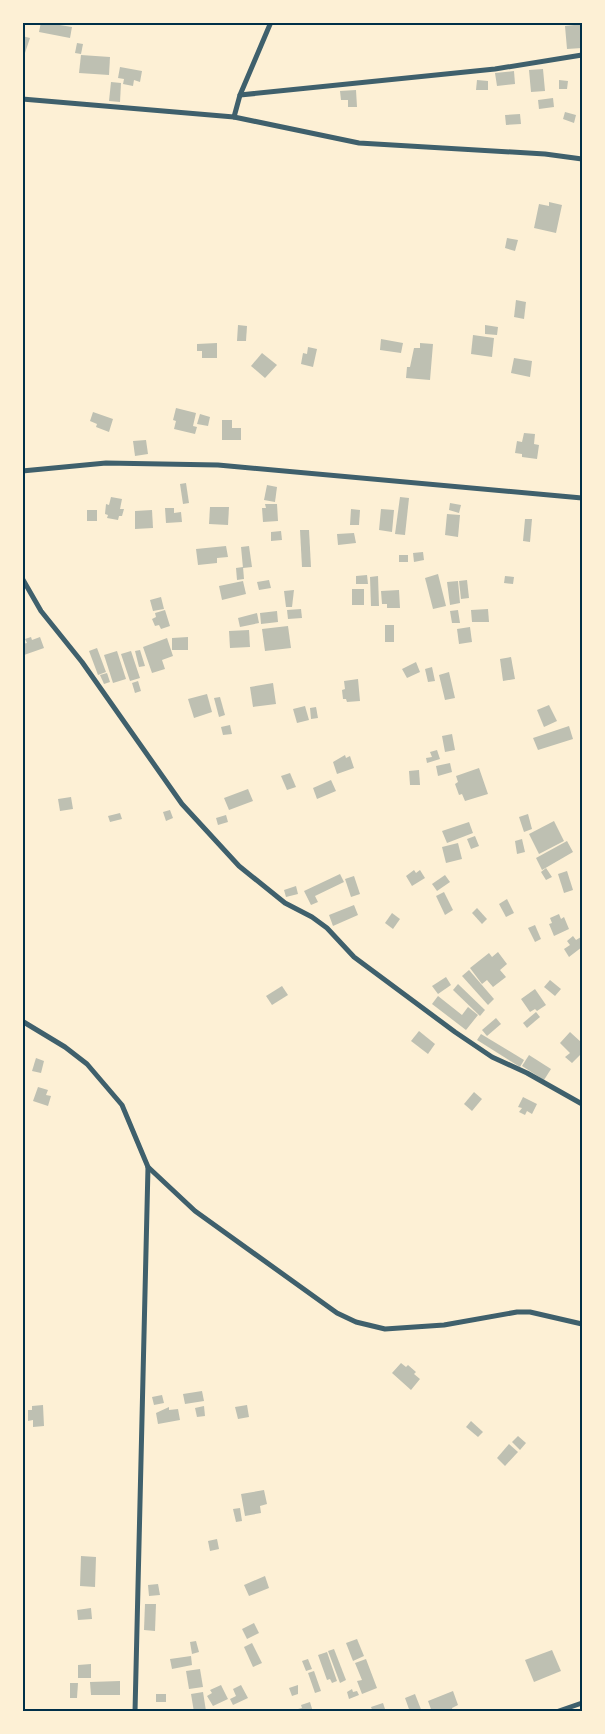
<svg xmlns="http://www.w3.org/2000/svg" width="605" height="1734" font-family="'Source Serif 4',serif">
  <rect width="100%" height="100%" fill="#fdf0d5"/>
  <!-- building -->
  <g fill="#bec0b2">
    <path d="M41,22l31,5 -2,11 -31,-6z"/>
    <path d="M574,22h8v26l-15,1 -2,-23 9,-1z"/>
    <path d="M22,36l8,2 -7,21h-1z"/>
    <path d="M77,43l6,1 -2,10 -6,-1z"/>
    <path d="M81,55l29,2 -1,18 -30,-2z"/>
    <path d="M120,67l22,4 -2,11 -6,-2 -1,6 -10,-2 1,-5 -6,-1z"/>
    <path d="M543,69l2,22 -14,1 -2,-22z"/>
    <path d="M514,71l1,13 -18,2 -2,-13z"/>
    <path d="M477,80l11,1v9h-12z"/>
    <path d="M559,80l9,1 -1,8h-8z"/>
    <path d="M111,82l10,1 -1,19 -11,-1z"/>
    <path d="M356,90l1,17h-9v-7h-7l-1,-9z"/>
    <path d="M553,98l1,9 -15,2 -1,-9z"/>
    <path d="M565,112l11,3 -2,8 -11,-4z"/>
    <path d="M520,114l1,10 -15,1 -1,-10z"/>
    <path d="M549,202l13,3 -6,28 -22,-5 5,-24 10,2z"/>
    <path d="M507,238l11,2 -3,11 -10,-3z"/>
    <path d="M516,300l10,2 -2,17 -10,-2z"/>
    <path d="M238,325l9,1 -1,15h-9z"/>
    <path d="M485,325l13,2 -1,8 -12,-1z"/>
    <path d="M473,335l21,3 -2,19 -21,-3z"/>
    <path d="M381,339l22,4 -2,10 -21,-3z"/>
    <path d="M217,343v15h-15v-7h-5v-7z"/>
    <path d="M420,343l13,1 -3,36 -24,-2 1,-11h3l4,-19h6z"/>
    <path d="M308,347l9,2 -4,18 -12,-3 2,-11 4,1z"/>
    <path d="M262,353l15,12 -12,13 -14,-12z"/>
    <path d="M514,358l18,3 -2,16 -19,-4z"/>
    <path d="M176,408l20,5 -3,13 4,1 -2,7 -21,-5 2,-8 -3,-1z"/>
    <path d="M93,412l20,7 -4,13 -13,-5 1,-3 -7,-3z"/>
    <path d="M200,414l10,3 -2,9 -11,-2z"/>
    <path d="M222,420h10v8h9v12h-19z"/>
    <path d="M524,433l11,1 -1,10 5,1 -2,14 -15,-2v-3l-7,-1 2,-12 5,1z"/>
    <path d="M146,440l2,14 -13,2 -2,-15z"/>
    <path d="M186,483l3,20 -6,1 -3,-20z"/>
    <path d="M267,485l10,2 -2,15 -11,-2z"/>
    <path d="M111,497l11,2 -2,10h4l-2,7h-3l-1,4 -11,-2 1,-3 -3,-1 1,-10 3,1z"/>
    <path d="M400,497l9,1 -4,37 -10,-1z"/>
    <path d="M450,503l11,2 -2,8 -10,-3z"/>
    <path d="M265,504h12l1,17 -15,1 -1,-14h4z"/>
    <path d="M210,507h19l-1,18 -19,-1z"/>
    <path d="M165,508h9v5l7,-1 1,10 -16,1z"/>
    <path d="M351,509l9,1 -1,15h-9z"/>
    <path d="M381,509l13,1 -2,22 -13,-2z"/>
    <rect x="87" y="510" width="10" height="11"/>
    <path d="M152,510l1,18 -18,1v-18z"/>
    <path d="M447,514l13,1 -2,22 -13,-2z"/>
    <path d="M525,519h7l-2,23 -7,-1z"/>
    <path d="M300,530h9l2,37h-9z"/>
    <path d="M281,531l1,9 -11,1v-9z"/>
    <path d="M354,533l2,10 -18,2 -1,-11z"/>
    <path d="M226,546l2,11 -11,1v5l-19,2 -2,-16z"/>
    <path d="M249,546l3,21 -9,1 -2,-21z"/>
    <path d="M423,552l1,8 -10,2 -1,-9z"/>
    <rect x="399" y="555" width="9" height="7"/>
    <path d="M243,567l1,12 -7,1 -1,-12z"/>
    <path d="M438,574l8,32 -13,3 -8,-31z"/>
    <path d="M367,575l1,9h-12v-8z"/>
    <path d="M378,576l1,30h-8l-1,-29z"/>
    <path d="M505,576l9,1 -1,7 -9,-1z"/>
    <path d="M269,580l2,8 -12,2 -2,-8z"/>
    <path d="M467,580l2,18 -8,1 -2,-18z"/>
    <path d="M243,581l3,13 -24,6 -3,-14z"/>
    <path d="M458,581l2,22 -10,2 -3,-23z"/>
    <rect x="352" y="589" width="12" height="16"/>
    <path d="M294,590l-2,17h-6l-2,-16z"/>
    <path d="M399,590l1,18h-13v-4h-5l-1,-13z"/>
    <path d="M161,597l3,12 -11,2 -3,-11z"/>
    <path d="M301,609l1,9 -14,1 -1,-9z"/>
    <path d="M488,609l1,13h-17l-1,-12z"/>
    <path d="M165,610l5,16 -9,3 -2,-4 -4,1 -3,-7 4,-2 -1,-4z"/>
    <path d="M458,610l2,13h-8l-2,-12z"/>
    <path d="M277,611l1,11 -17,2 -1,-11z"/>
    <path d="M257,613l2,10 -19,4 -2,-9z"/>
    <rect x="385" y="625" width="9" height="17"/>
    <path d="M288,626l3,22 -26,3 -3,-22z"/>
    <path d="M470,627l2,15 -13,2 -2,-15z"/>
    <path d="M249,630l1,17 -20,1 -1,-17z"/>
    <path d="M31,637l1,3 8,-3 4,11 -20,7 -2,-11 5,-1 -2,-4z"/>
    <path d="M188,637v13h-16v-12z"/>
    <path d="M167,638l6,18 -11,4 3,9 -13,4 -9,-26z"/>
    <path d="M97,648l9,24 -8,3 -9,-24z"/>
    <path d="M140,650l5,16 -6,1 -4,-16z"/>
    <path d="M117,651l9,28 -13,4 -9,-28z"/>
    <path d="M131,651l9,27 -10,3 -9,-27z"/>
    <path d="M511,657l4,22 -12,2 -3,-22z"/>
    <path d="M416,662l4,10 -13,6 -5,-9z"/>
    <path d="M432,667l3,14 -7,1 -3,-13z"/>
    <path d="M449,672l6,26 -10,2 -6,-25z"/>
    <path d="M107,673l3,9 -6,2 -4,-9z"/>
    <path d="M358,679l2,22 -13,1 -1,-3h-3l-1,-9 3,-1 -1,-8z"/>
    <path d="M138,681l3,10 -6,2 -3,-10z"/>
    <path d="M273,683l3,21 -23,3 -3,-20z"/>
    <path d="M207,694l5,18 -18,6 -6,-19z"/>
    <path d="M220,697l5,18 -6,2 -5,-19z"/>
    <path d="M549,705l8,16 -13,6 -7,-17z"/>
    <path d="M305,706l4,14 -12,3 -4,-14z"/>
    <path d="M316,707l2,11 -7,1 -1,-11z"/>
    <path d="M230,725l2,9 -9,1 -2,-8z"/>
    <path d="M569,726l4,13 -35,11 -5,-12z"/>
    <path d="M452,734l3,16 -10,2 -3,-16z"/>
    <path d="M437,750l3,9 -13,4 -1,-5 6,-1 -2,-5z"/>
    <path d="M345,755l1,3 4,-2 4,12 -17,6 -4,-12z"/>
    <path d="M450,763l2,9 -14,4 -2,-10z"/>
    <path d="M479,768l9,26 -23,7 -3,-7 -3,1 -4,-11 3,-2 -2,-6z"/>
    <path d="M419,770l1,15h-10l-1,-14z"/>
    <path d="M290,773l6,14 -9,3 -6,-14z"/>
    <path d="M331,780l5,11 -19,8 -4,-11z"/>
    <path d="M248,789l5,12 -24,9 -5,-12z"/>
    <path d="M71,797l2,12 -13,2 -2,-12z"/>
    <path d="M170,810l3,8 -7,3 -3,-9z"/>
    <path d="M120,813l2,6 -12,3 -2,-6z"/>
    <path d="M528,814l4,15 -8,3 -5,-15z"/>
    <path d="M226,815l2,7 -10,3 -2,-7z"/>
    <path d="M554,821l10,20 -25,13 -10,-20z"/>
    <path d="M469,822l4,11 -26,10 -5,-12z"/>
    <path d="M475,836l4,10 -8,3 -4,-10z"/>
    <path d="M522,839l3,13 -8,2 -2,-13z"/>
    <path d="M567,841l6,11 -31,18 -6,-12z"/>
    <path d="M458,843l4,16 -16,4 -4,-16z"/>
    <path d="M546,868l6,9 -6,3 -5,-8z"/>
    <path d="M414,870l2,3 4,-3 5,8 -13,8 -6,-10z"/>
    <path d="M567,871l6,19 -9,3 -6,-19z"/>
    <path d="M340,874l4,8 -29,14 3,6 -7,3 -7,-14z"/>
    <path d="M445,875l5,7 -13,9 -5,-7z"/>
    <path d="M354,876l6,18 -9,3 -6,-18z"/>
    <path d="M296,886l2,8 -12,3 -2,-7z"/>
    <path d="M444,892l9,18 -8,5 -9,-19z"/>
    <path d="M507,899l7,14 -8,4 -7,-13z"/>
    <path d="M354,905l4,10 -25,11 -4,-11z"/>
    <path d="M477,908l10,11 -5,5 -10,-11z"/>
    <path d="M392,913l8,6 -7,10 -8,-6z"/>
    <path d="M559,914l2,5 3,-2 5,12 -15,7 -5,-12 3,-1 -2,-5z"/>
    <path d="M535,925l6,14 -6,3 -7,-14z"/>
    <path d="M573,936l3,4 5,-3 1,10 -13,10 -5,-8 6,-4 -3,-4z"/>
    <path d="M498,952l9,12 -7,6 6,7 -13,10 -6,-7 -5,4 -12,-16 19,-15 3,4z"/>
    <path d="M469,970l25,29 -6,6 -26,-29z"/>
    <path d="M446,977l5,8 -13,9 -6,-8z"/>
    <path d="M550,980l11,9 -6,7 -11,-9z"/>
    <path d="M458,984l27,26 -5,6 -27,-26z"/>
    <path d="M282,986l6,9 -16,10 -6,-9z"/>
    <path d="M535,989l11,16 -9,6 -2,-2 -5,3 -9,-13z"/>
    <path d="M438,996l24,19 6,-8 10,8 -12,15 -34,-26z"/>
    <path d="M536,1012l4,5 -13,11 -4,-5z"/>
    <path d="M496,1018l5,6 -14,12 -5,-6z"/>
    <path d="M419,1031l16,13 -7,10 -17,-13z"/>
    <path d="M570,1032l12,11v10l-10,10 -7,-6 5,-4 -10,-10z"/>
    <path d="M481,1034l43,26 -4,7 -43,-27z"/>
    <path d="M529,1055l22,14 -7,11 -22,-14z"/>
    <path d="M36,1058l8,3 -3,12 -9,-2z"/>
    <path d="M38,1087l10,3 -2,5 5,1 -3,10 -15,-5z"/>
    <path d="M474,1092l8,7 -10,12 -8,-7z"/>
    <path d="M523,1097l14,7 -5,10 -5,-3 -2,4 -6,-3 3,-4 -4,-1z"/>
    <path d="M401,1363l5,4 2,-2 8,7 -2,2 6,5 -9,11 -19,-17z"/>
    <path d="M202,1391l2,10 -19,3 -2,-10z"/>
    <path d="M162,1395l2,8 -10,2 -2,-8z"/>
    <path d="M43,1405l1,21 -11,1v-7l-5,1v-11h4v-4z"/>
    <path d="M247,1405l2,12 -11,2 -3,-12z"/>
    <path d="M204,1406l1,10 -8,1 -2,-9z"/>
    <path d="M169,1407v3l9,-1 2,11 -22,4 -2,-11z"/>
    <path d="M471,1421l12,11 -5,5 -12,-10z"/>
    <path d="M518,1436l8,7 -6,7 -8,-8z"/>
    <path d="M509,1444l9,8 -13,14 -8,-8z"/>
    <path d="M264,1490l3,14 -7,2 1,7 -16,3 -4,-22z"/>
    <path d="M240,1508l2,13 -6,1 -3,-13z"/>
    <path d="M217,1539l2,10 -9,2 -2,-10z"/>
    <path d="M81,1556l15,1 -1,30 -15,-1z"/>
    <path d="M265,1576l4,12 -20,8 -5,-11z"/>
    <path d="M158,1584l2,11 -11,1 -1,-11z"/>
    <path d="M145,1604h11l-1,27 -11,-1z"/>
    <path d="M91,1608l1,11 -14,1 -1,-10z"/>
    <path d="M254,1623l5,10 -12,6 -5,-10z"/>
    <path d="M357,1639l7,17 -11,5 -7,-18z"/>
    <path d="M196,1641l3,11 -7,2 -2,-12z"/>
    <path d="M252,1643l10,20 -9,4 -9,-20z"/>
    <path d="M334,1649l12,31 -6,3 -12,-32z"/>
    <path d="M552,1650l9,21 -27,11 -9,-22z"/>
    <path d="M327,1652l10,29 -5,2 -2,-4 -3,1 -9,-25z"/>
    <path d="M191,1656l1,9 -20,4 -2,-10z"/>
    <path d="M308,1659l4,10 -6,2 -4,-10z"/>
    <path d="M366,1659l11,29 -15,6 -5,-13 5,-1 -7,-17z"/>
    <path d="M91,1664v14h-13v-13z"/>
    <path d="M200,1669l3,18 -14,2 -3,-18z"/>
    <path d="M314,1671l7,20 -6,2 -7,-20z"/>
    <path d="M120,1681v14h-29l-1,-13z"/>
    <path d="M70,1683h8l-1,15h-7z"/>
    <path d="M221,1685l7,14 -15,7 -6,-10 5,-3 -2,-3z"/>
    <path d="M241,1685l7,13 -15,7 -3,-6 6,-3 -3,-7z"/>
    <path d="M298,1685v9l-6,2 -3,-8z"/>
    <path d="M352,1689l1,3 4,-1 2,4 -10,4 -2,-7z"/>
    <path d="M453,1691l5,14 -6,3 1,4h-21l-4,-11z"/>
    <path d="M203,1692l3,19 -12,1 -3,-18z"/>
    <rect x="156" y="1694" width="10" height="8"/>
    <path d="M415,1694l7,18h-12l-5,-14z"/>
    <path d="M310,1702l3,10h-14l-1,-3 4,-1 -1,-3z"/>
    <path d="M383,1703l3,9h-13l-2,-5z"/>
  </g>
  <g fill="none" stroke-linecap="round" stroke-linejoin="round">
    <!-- minor -->
    <g stroke="#3f606c" stroke-width="5">
      <path d="M240,95l255,-26 87,-14"/>
      <path d="M22,99l212,18 125,26 186,11 37,5"/>
      <path d="M234,117l6,-22 31,-73"/>
      <path d="M22,471l84,-8 112,2 364,33"/>
      <path d="M22,578l19,33 41,51 100,142 57,62 46,37 27,14 15,11 27,29 101,75 37,25 35,16 55,31"/>
      <path d="M22,1021l43,26 22,17 35,41 26,62 -13,545"/>
      <path d="M148,1167l47,44 142,102 19,9 29,7 59,-4 73,-13h13l52,12"/>
      <path d="M556,1712l26,-9"/>
    </g>
  </g>
  <!-- border -->
  <rect width="605" height="1734" fill="none" stroke="#fdf0d5" stroke-width="48"/>
  <rect x="24" y="24" width="557" height="1686" fill="none" stroke="#003049" stroke-width="2"/>
</svg>
